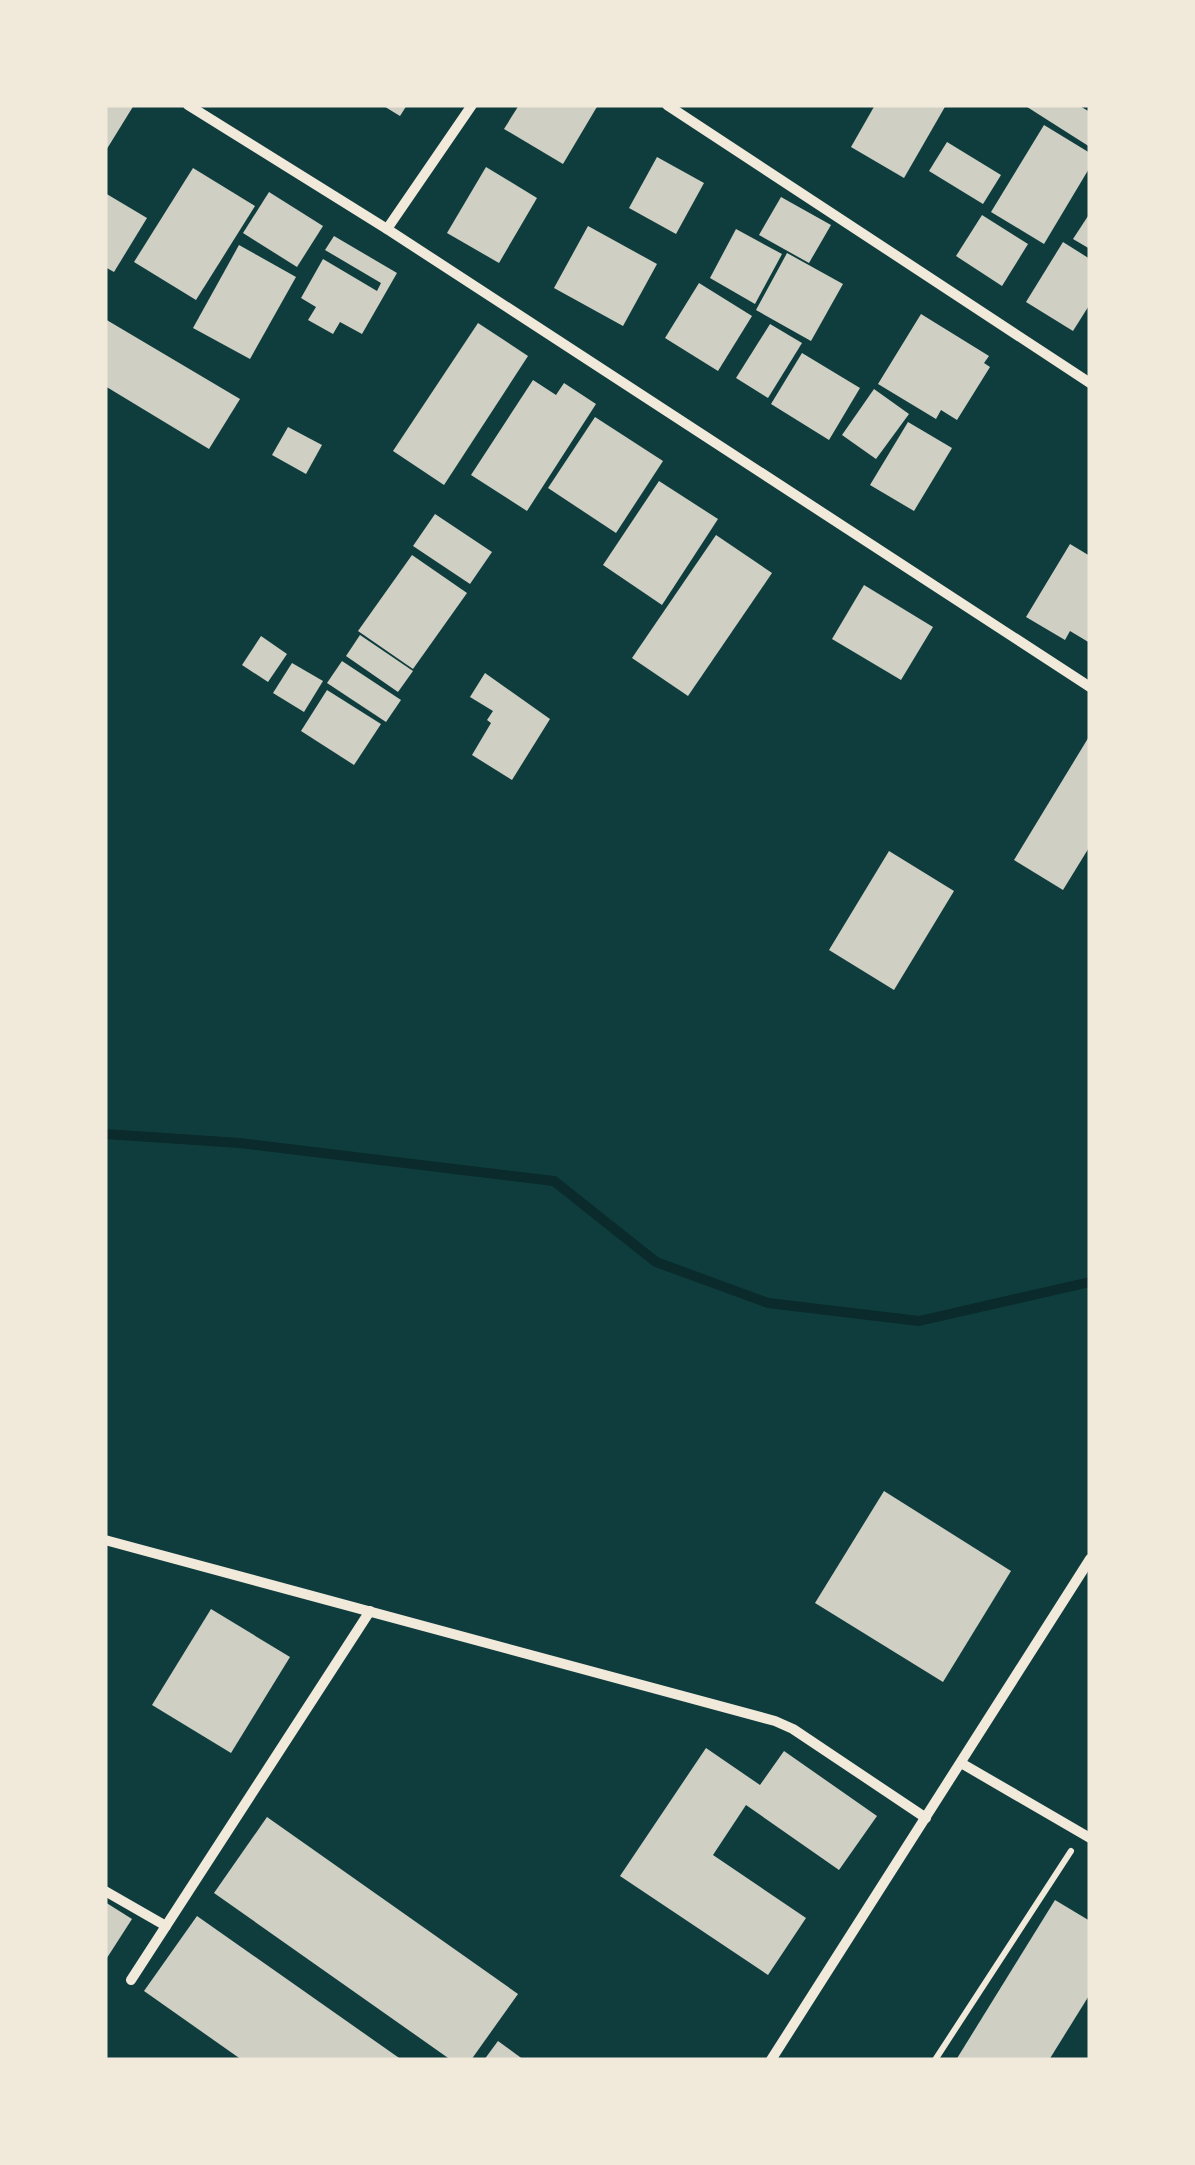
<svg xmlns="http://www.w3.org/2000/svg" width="1195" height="2165" font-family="Karla,sans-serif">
  <rect width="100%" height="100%" fill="#0f3d3e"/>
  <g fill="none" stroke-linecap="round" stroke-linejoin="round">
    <!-- stream -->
    <path stroke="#0a2a2b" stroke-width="10" d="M105,1134l135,9 314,38 102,81 112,41 151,18 171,-39"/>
  </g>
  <!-- building -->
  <g fill="#cfcfc3">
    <path d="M105,105h29l-29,47z"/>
    <path d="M382,105h25l-7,11z"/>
    <path d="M519,105h79l-35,59 -59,-35z"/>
    <path d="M875,105h71l-42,73 -53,-31z"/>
    <path d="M1024,105h54l12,7v35z"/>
    <path d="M1044,125l46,28v14l-46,77 -53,-32z"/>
    <path d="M947,142l54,33 -18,29 -54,-33z"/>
    <path d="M657,157l47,26 -28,51 -47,-26z"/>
    <path d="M486,167l51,31 -38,65 -52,-30z"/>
    <path d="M193,168l62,38 -59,94 -62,-38z"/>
    <path d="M269,192l54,34 -26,41 -54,-34z"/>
    <path d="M105,193l42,25 -33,54 -9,-5z"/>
    <path d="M781,197l50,28 -22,38 -50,-28z"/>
    <path d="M1090,213v36l-17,-10z"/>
    <path d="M982,215l46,29 -26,42 -46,-30z"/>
    <path d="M588,226l69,38 -34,62 -69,-38z"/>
    <path d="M736,229l46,25 -27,50 -45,-26z"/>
    <path d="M334,236l63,37 -35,61 -22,-12 -7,12 -25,-14 8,-13 -15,-9 22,-39 54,32 4,-8 -56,-33z"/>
    <path d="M1063,242l27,17v45l-17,27 -47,-29z"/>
    <path d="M239,245l57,32 -46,82 -57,-31z"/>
    <path d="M787,253l56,31 -32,57 -55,-31z"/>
    <path d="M699,283l53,33 -34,55 -53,-33z"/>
    <path d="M921,314l68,42 -5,7 6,4 -33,53 -16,-10 -5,9 -58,-35z"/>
    <path d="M105,319l135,80 -31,50 -104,-63z"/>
    <path d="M478,323l50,33 -84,129 -51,-34z"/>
    <path d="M770,324l32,19 -34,55 -32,-20z"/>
    <path d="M802,353l58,35 -31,52 -58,-36z"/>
    <path d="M533,380l23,15 8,-12 32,21 -69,107 -56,-36z"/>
    <path d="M874,389l35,25 -33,45 -34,-24z"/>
    <path d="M595,417l68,44 -47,72 -68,-45z"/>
    <path d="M908,422l44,26 -38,63 -44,-26z"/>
    <path d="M288,427l34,18 -16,29 -34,-19z"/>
    <path d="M659,481l59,38 -56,86 -59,-40z"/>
    <path d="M435,514l57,38 -22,32 -57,-38z"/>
    <path d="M716,535l56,38 -84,123 -56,-38z"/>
    <path d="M1070,544l20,12v87l-20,-12 -5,9 -39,-23z"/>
    <path d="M412,555l55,38 -54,76 -55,-38z"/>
    <path d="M864,585l69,42 -32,53 -69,-41z"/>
    <path d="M360,635l53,36 -15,21 -52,-36z"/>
    <path d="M261,636l26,18 -19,28 -26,-17z"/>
    <path d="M342,661l59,39 -15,22 -59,-39z"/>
    <path d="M292,663l31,18 -19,31 -31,-19z"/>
    <path d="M485,673l65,46 -38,61 -40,-25 19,-32 -4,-3 6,-9 -23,-14z"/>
    <path d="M327,690l54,34 -27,41 -53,-34z"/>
    <path d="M1090,735v111l-27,44 -49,-30z"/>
    <path d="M889,851l65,40 -60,99 -65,-40z"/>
    <path d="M884,1491l127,80 -68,111 -128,-79z"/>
    <path d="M211,1609l79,48 -59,96 -79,-48z"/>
    <path d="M706,1748l54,37 24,-34 93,65 -38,54 -93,-65 -33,50 93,63 -38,57 -148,-99z"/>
    <path d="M267,1817l251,177 -47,66h-20l-237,-167z"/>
    <path d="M1055,1900l35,21v73l-41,66h-93z"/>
    <path d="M105,1902l27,17 -27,42z"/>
    <path d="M197,1916l205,144h-160l-98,-69z"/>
    <path d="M498,2041l26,19h-40z"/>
  </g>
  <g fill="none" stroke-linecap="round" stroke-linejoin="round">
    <!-- path -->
    <path stroke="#f1e9da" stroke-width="6" d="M935,2060l136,-209"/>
    <!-- minor -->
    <g stroke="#f1e9da" stroke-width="10">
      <path d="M188,105l199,124 703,458"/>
      <path d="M667,105l423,278"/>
      <path d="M387,229l85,-124"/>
      <path d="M105,1540l670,181 18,8 133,89"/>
      <path d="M961,1763l129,75"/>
      <path d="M105,1891l61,35"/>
      <path d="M131,1980l239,-369"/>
      <path d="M771,2060l319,-501"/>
    </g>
  </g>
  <!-- border -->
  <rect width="1195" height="2165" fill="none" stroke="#f1e9da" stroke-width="215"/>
</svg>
